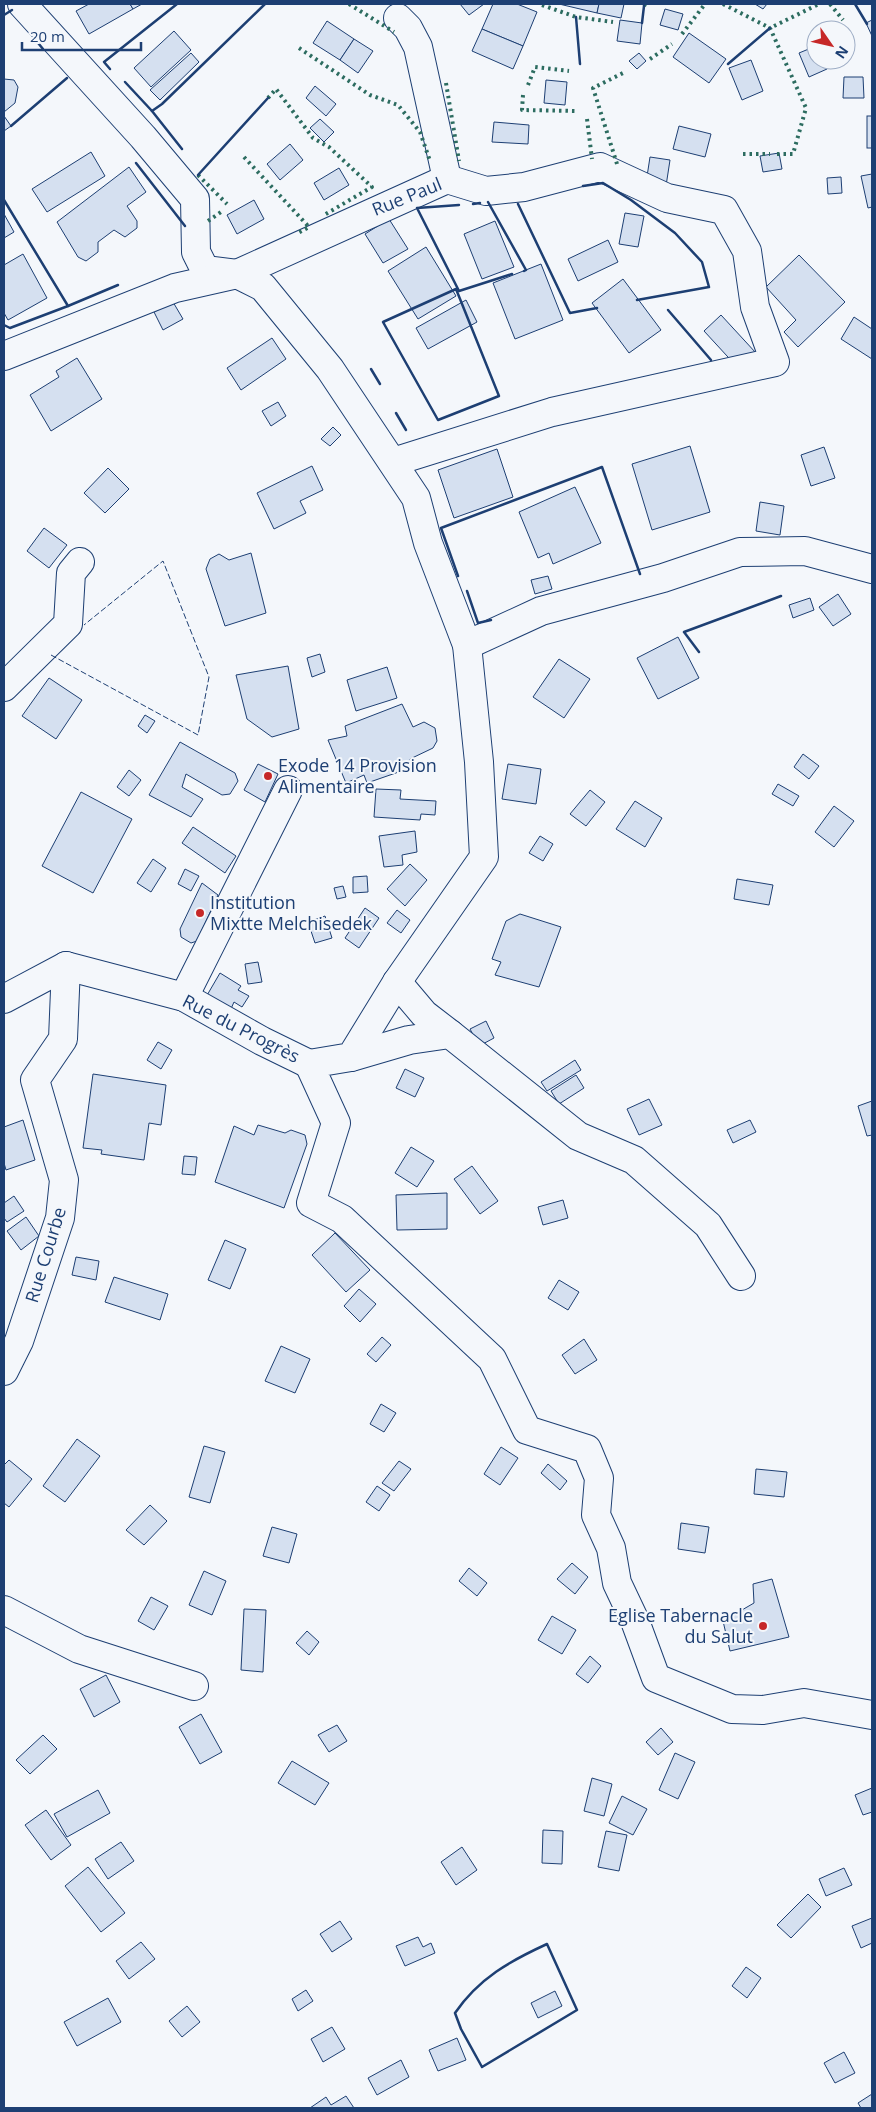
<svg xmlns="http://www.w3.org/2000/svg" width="876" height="2112" font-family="'Open Sans',sans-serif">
  <rect width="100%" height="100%" fill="#f4f7fb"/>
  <!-- building -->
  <g fill="#d5e0f0" stroke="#1d3f73">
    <path d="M89,4h41l3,5 -44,25 -13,-23z"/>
    <path d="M130,4h12l-9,5z"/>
    <path d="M460,4h24l-15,11z"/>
    <path d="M493,4h24l20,8 -14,34 -41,-17z"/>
    <path d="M559,4h40l-2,9z"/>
    <path d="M599,4h25l-3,14 -24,-5z"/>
    <path d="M755,4h12l-4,5z"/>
    <path d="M665,9l18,5 -5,16 -18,-5z"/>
    <path d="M620,20l22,3 -2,21 -23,-3z"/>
    <path d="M872,20v16l-6,-13z"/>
    <path d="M327,21l27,18 -14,21 -27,-17z"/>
    <path d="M482,29l41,17 -10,23 -41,-18z"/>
    <path d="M174,31l17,19 -40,37 -17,-19z"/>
    <path d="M689,33l37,26 -17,24 -36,-26z"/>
    <path d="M354,39l19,12 -15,22 -18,-13z"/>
    <path d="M816,46v14h8l3,9 -18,8 -10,-24z"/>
    <path d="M191,53l8,9 -39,38 -10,-10z"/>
    <path d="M639,53l7,8 -9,8 -8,-8z"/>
    <path d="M751,60l12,31 -21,9 -13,-32z"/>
    <path d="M844,77h19l1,21h-21z"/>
    <path d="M4,79l10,1 4,7 -3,16 -11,9z"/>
    <path d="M546,80l21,2 -2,23 -21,-2z"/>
    <path d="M315,86l21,18 -10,12 -20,-18z"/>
    <path d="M4,116l7,10 -7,5z"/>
    <rect x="867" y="116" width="5" height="32"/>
    <path d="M320,119l14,13 -10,10 -14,-14z"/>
    <path d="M494,122l35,3 -1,19 -36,-2z"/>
    <path d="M679,126l32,8 -6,23 -32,-8z"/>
    <path d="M290,144l13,16 -23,20 -13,-16z"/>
    <path d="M91,152l14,24 -58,36 -15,-23z"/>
    <path d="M779,153l3,16 -19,3 -3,-16z"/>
    <path d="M650,157l20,3 -4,26 -20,-3z"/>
    <path d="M129,167l17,25 -19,14 10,15v7l-12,9 -11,-7 -16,12v10l-12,9 -8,-4 -21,-35z"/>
    <path d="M339,168l10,17 -25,15 -10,-17z"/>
    <path d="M872,174v33l-4,1 -7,-32z"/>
    <path d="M841,177l1,16 -14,1 -1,-16z"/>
    <path d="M254,200l10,19 -27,15 -10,-19z"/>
    <path d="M625,213l19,3 -6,31 -19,-3z"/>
    <path d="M4,214l10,18 -10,6z"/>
    <path d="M389,219l19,30 -25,14 -18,-29z"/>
    <path d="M495,221l19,46 -32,12 -18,-45z"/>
    <path d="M608,240l10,22 -40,19 -10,-22z"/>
    <path d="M426,247l30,49 -38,23 -30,-48z"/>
    <path d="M23,254l24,44 -39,22 -4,-7v-48z"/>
    <path d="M799,255l46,47 -47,45 -14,-15 12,-12 -30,-33z"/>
    <path d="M541,264l22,56 -48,19 -22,-56z"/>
    <path d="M623,279l38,51 -32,23 -37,-50z"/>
    <path d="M466,300l11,22 -49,27 -12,-21z"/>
    <path d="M173,302l10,17 -20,11 -9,-18z"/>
    <path d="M721,315l35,38 -17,16 -35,-38z"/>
    <path d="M854,317l18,12v30l-31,-20z"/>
    <path d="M272,338l14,21 -45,31 -14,-22z"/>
    <path d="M77,358l25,41 -51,32 -21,-36 29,-18 -3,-6z"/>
    <path d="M278,402l8,14 -15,10 -9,-15z"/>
    <path d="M333,427l8,8 -11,11 -9,-7z"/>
    <path d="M690,446l20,66 -58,18 -20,-66z"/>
    <path d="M824,447l11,31 -24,8 -10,-31z"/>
    <path d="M497,449l16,48 -59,21 -16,-48z"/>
    <path d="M312,466l11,24 -23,11 6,12 -32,16 -17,-36z"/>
    <path d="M108,468l21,21 -24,24 -21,-20z"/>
    <path d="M575,487l26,56 -48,21 -4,-11 -11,5 -19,-46z"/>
    <path d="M760,502l24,4 -4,29 -24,-4z"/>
    <path d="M44,528l23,17 -18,23 -22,-17z"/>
    <path d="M251,553l15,60 -41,13 -19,-57 4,-10 9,-5 10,6z"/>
    <path d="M548,576l4,13 -17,5 -4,-14z"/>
    <path d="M838,594l13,20 -18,12 -14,-19z"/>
    <path d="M810,598l4,12 -21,8 -4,-13z"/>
    <path d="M678,637l21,41 -41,21 -21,-41z"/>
    <path d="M320,654l5,18 -13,5 -5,-19z"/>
    <path d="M559,659l31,20 -26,39 -31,-21z"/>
    <path d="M288,666l11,63 -27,8 -25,-18 -11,-44z"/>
    <path d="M387,667l10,31 -41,13 -9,-31z"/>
    <path d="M49,678l33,22 -26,39 -34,-23z"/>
    <path d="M402,704l11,23 11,-5 11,6 2,13 -4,7 -23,11 3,8 -46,16 -3,-8 -18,8 -18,-43 19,-4 -2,-10z"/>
    <path d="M145,715l10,6 -8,12 -9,-7z"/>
    <path d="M180,742l55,31 3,8 -8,13 -8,1 -36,-21 -4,13 21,12 -12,18 -42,-22z"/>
    <path d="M803,754l16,12 -10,13 -15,-12z"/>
    <path d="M258,764l20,10 -13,28 -21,-12z"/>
    <path d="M508,764l33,5 -5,35 -34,-5z"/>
    <path d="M129,770l12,10 -12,16 -12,-9z"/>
    <path d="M778,784l21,12 -6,10 -21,-12z"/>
    <path d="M376,789l25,1 -1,9 36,2 -1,14 -14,-1 -1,6 -46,-3z"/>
    <path d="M590,790l15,12 -19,24 -16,-12z"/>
    <path d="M81,792l51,27 -39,74 -51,-27z"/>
    <path d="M635,801l27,17 -17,29 -29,-18z"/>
    <path d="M834,806l20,15 -20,26 -19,-15z"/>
    <path d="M193,827l43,29 -11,17 -43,-30z"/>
    <path d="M415,831l2,21 -15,3 1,10 -19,2 -5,-31z"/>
    <path d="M540,836l13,8 -10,17 -14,-8z"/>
    <path d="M153,859l13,9 -15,24 -14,-9z"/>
    <path d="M410,864l17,16 -22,26 -18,-17z"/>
    <path d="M185,869l14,7 -8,15 -13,-7z"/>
    <path d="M367,876l1,16 -15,1v-16z"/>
    <path d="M737,879l36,6 -4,20 -35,-6z"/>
    <path d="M202,883l16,12 -21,46 -6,2 -10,-6 -1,-8z"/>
    <path d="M343,886l3,11 -9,2 -3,-11z"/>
    <path d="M365,908l14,10 -20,30 -14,-10z"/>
    <path d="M397,910l13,10 -9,13 -14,-10z"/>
    <path d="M520,914l41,13 -22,60 -44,-12 6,-13 -9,-3 14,-38z"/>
    <path d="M325,916l7,22 -17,5 -7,-21z"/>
    <path d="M258,962l4,20 -14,2 -3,-20z"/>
    <path d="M220,973l21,13 -3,4 11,6 -7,11 -8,-5 -4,9 -24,-14z"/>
    <path d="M486,1021l8,17 -15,8 -9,-17z"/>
    <path d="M158,1042l14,8 -11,19 -14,-9z"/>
    <path d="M575,1060l6,10 -34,21 -6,-9z"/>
    <path d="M405,1069l19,9 -9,19 -19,-9z"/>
    <path d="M93,1074l73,11 -5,40 -12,-2 -5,37 -43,-6 1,-4 -19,-2z"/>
    <path d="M576,1075l8,13 -25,16 -8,-13z"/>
    <path d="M649,1099l13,26 -23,10 -12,-26z"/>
    <path d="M872,1101v34l-5,1 -9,-30z"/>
    <path d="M23,1120l12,40 -29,10 -2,-7v-36z"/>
    <path d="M750,1120l6,12 -23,11 -6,-13z"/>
    <path d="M258,1125l27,8 6,-3 14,5 2,9 -23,64 -69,-26 19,-56 20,9z"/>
    <path d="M411,1147l23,14 -17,26 -22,-14z"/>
    <path d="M184,1156l13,1 -2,18 -13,-1z"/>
    <path d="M472,1166l26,35 -18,13 -26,-35z"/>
    <path d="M447,1193v36l-50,1 -1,-35z"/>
    <path d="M14,1196l10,15 -17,11 -3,-4v-15z"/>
    <path d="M563,1200l5,18 -25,7 -5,-18z"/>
    <path d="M26,1217l13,19 -18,14 -14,-19z"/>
    <path d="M335,1233l35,37 -24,22 -34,-37z"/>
    <path d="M225,1240l21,9 -16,40 -22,-9z"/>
    <path d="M76,1257l23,4 -3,19 -24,-5z"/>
    <path d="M114,1277l54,17 -8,26 -55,-18z"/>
    <path d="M559,1280l20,12 -11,18 -20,-12z"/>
    <path d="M359,1289l17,15 -16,18 -16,-16z"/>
    <path d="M382,1337l9,8 -15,17 -9,-8z"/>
    <path d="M584,1339l13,21 -22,14 -13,-19z"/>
    <path d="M281,1346l29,13 -15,34 -30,-12z"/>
    <path d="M381,1404l15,9 -12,19 -14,-8z"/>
    <path d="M77,1439l23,17 -35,46 -22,-16z"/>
    <path d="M204,1446l21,6 -15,51 -21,-6z"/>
    <path d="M501,1447l17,11 -18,27 -16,-11z"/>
    <path d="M9,1460l23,19 -23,28 -5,-4v-38z"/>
    <path d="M399,1461l12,8 -17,22 -12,-8z"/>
    <path d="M548,1464l19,17 -7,9 -19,-17z"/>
    <path d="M756,1469l31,3 -3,25 -30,-3z"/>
    <path d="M377,1486l13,9 -11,16 -13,-9z"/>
    <path d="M150,1505l17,16 -23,24 -18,-15z"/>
    <path d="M681,1523l28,4 -4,26 -27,-4z"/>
    <path d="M272,1527l25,7 -8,29 -26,-7z"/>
    <path d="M572,1563l16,14 -13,17 -18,-15z"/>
    <path d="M469,1568l18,15 -10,13 -18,-15z"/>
    <path d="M204,1571l22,10 -14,34 -23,-10z"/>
    <path d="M772,1579l17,58 -59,14 -7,-30 31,-18 -1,-19z"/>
    <path d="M151,1597l17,9 -14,24 -16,-9z"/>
    <path d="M244,1609l22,1 -3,62 -22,-2z"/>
    <path d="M552,1616l24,14 -14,24 -24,-14z"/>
    <path d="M307,1631l12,11 -10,13 -13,-12z"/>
    <path d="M590,1656l11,10 -13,17 -12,-9z"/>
    <path d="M106,1675l14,27 -26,15 -14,-28z"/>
    <path d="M201,1714l21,38 -22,12 -21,-37z"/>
    <path d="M337,1725l10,16 -18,11 -11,-17z"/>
    <path d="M661,1728l12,14 -15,13 -12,-13z"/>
    <path d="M43,1735l14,14 -27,25 -14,-14z"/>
    <path d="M675,1753l20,9 -17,37 -19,-9z"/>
    <path d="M292,1761l37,22 -14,22 -37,-22z"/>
    <path d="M592,1778l20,6 -8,32 -20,-5z"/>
    <path d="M872,1788v24l-9,3 -8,-20z"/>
    <path d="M98,1790l12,23 -43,24 -13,-23z"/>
    <path d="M622,1796l25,13 -14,26 -24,-12z"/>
    <path d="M46,1810l25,35 -20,15 -26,-35z"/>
    <path d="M543,1830l20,1 -1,33 -20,-1z"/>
    <path d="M606,1831l21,4 -8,36 -21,-4z"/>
    <path d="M121,1842l13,19 -26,18 -13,-20z"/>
    <path d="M462,1847l15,23 -21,15 -15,-23z"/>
    <path d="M88,1867l37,46 -24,19 -36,-46z"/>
    <path d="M844,1868l8,17 -26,11 -7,-17z"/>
    <path d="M808,1894l13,13 -30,31 -14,-13z"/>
    <path d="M872,1918v25l-11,5 -9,-22z"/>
    <path d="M340,1921l12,18 -20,13 -12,-18z"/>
    <path d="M418,1937l5,10 8,-4 4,10 -30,13 -9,-20z"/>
    <path d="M141,1942l14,17 -26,20 -13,-18z"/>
    <path d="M746,1967l15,11 -14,20 -15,-12z"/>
    <path d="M306,1990l7,11 -15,10 -6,-12z"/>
    <path d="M555,1991l7,15 -24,12 -7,-15z"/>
    <path d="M108,1998l13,24 -44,24 -13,-24z"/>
    <path d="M187,2006l13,16 -18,15 -13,-16z"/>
    <path d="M332,2027l13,22 -22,13 -12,-23z"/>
    <path d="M457,2038l9,22 -28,11 -9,-21z"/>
    <path d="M844,2052l11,21 -20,10 -11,-20z"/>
    <path d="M401,2060l8,17 -32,18 -9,-17z"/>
    <path d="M872,2094v14h-11l-3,-5z"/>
    <path d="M346,2096l8,12h-44l16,-11 5,8z"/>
  </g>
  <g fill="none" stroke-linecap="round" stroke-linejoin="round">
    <!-- street casing -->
    <g stroke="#1d3f73" stroke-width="30">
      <g id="street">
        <path d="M22,4l121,133 52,62 1,53 9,18 32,4 26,13 67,82 86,129 12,45 39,102 12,117 5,95 -87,125 -46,75 -42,7 27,59 -25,80 31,16 150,140 35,71 60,19 12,29 -3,37 15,33 6,35 18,38 21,57 76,31 31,1 41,-7 68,12"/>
        <path d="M398,18l10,10 10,19 29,132"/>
        <path d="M4,356l171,-68 62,-14 210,-95 39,12 38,-4 76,-20 67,31 57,12 23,41 8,56 20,55 -223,50 -159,50"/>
        <path d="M467,645l74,-34 122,-33 77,-26 65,-1 67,18"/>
        <path d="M4,687l64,-63 3,-51 9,-11"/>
        <path d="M397,982l27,32 26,20"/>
        <path d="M184,997l104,-207"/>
        <path d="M4,999l62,-33 118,31 78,44 47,23"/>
        <path d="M351,1057l58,-17 41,-6 128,102 56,24 74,65 33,51"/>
        <path d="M4,1371l15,-30 41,-123 4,-38 -29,-100 28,-41 3,-73"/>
        <path d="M4,1610l75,39 115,37"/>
      </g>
    </g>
    <!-- street -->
    <use href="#street" stroke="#f4f7fb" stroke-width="28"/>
    <!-- hedge -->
    <g stroke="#2c6c60" stroke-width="4" stroke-dasharray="2.5 4" stroke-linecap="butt">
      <path d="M349,4l45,28"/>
      <path d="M723,4l47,24"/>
      <path d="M830,4l13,16"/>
      <path d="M542,5l34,12 37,5"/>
      <path d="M644,6l1,-2"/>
      <path d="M682,34l23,-30"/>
      <path d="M299,48l71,47 28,10 22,27 10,29"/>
      <path d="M650,59l22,-15"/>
      <path d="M446,83l13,78"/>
      <path d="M528,85l7,-18 34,4"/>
      <path d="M523,95l-1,15 54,1"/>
      <path d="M268,98l8,-9 37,49 16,9 43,40 -48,28"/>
      <path d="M587,119l5,40"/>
      <path d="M743,154h27"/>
      <path d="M777,154h16l13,-46 -36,-80 49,-24"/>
      <path d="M244,157l65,70 -11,6"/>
      <path d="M617,164l-24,-76 32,-16"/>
      <path d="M198,175l29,29"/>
      <path d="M208,221l13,-9"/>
    </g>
    <!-- fence -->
    <path stroke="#1d3f73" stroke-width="1" stroke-dasharray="6 2.5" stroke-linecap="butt" d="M51,655l147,80 11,-58 -46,-116 -79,64"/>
    <!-- wall -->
    <g stroke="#1d3f73" stroke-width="2.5">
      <path d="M855,4l12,20"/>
      <path d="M4,15l8,-5"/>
      <path d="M576,17l4,47"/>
      <path d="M642,23l2,-17"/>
      <path d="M34,38l9,11"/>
      <path d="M728,64l42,-36"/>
      <path d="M110,69l-6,-7 73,-58"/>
      <path d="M125,82l27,29"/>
      <path d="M11,126l56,-48"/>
      <path d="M182,149l-30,-38 10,-7 103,-100"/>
      <path d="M136,163l49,63"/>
      <path d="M198,175l70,-77"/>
      <path d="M583,186l20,-3 28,17 44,33 27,29 7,25 -72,13"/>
      <path d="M4,200l64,106 -58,22 -6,-3"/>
      <path d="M488,202l38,68 -2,1"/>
      <path d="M473,204l7,-1"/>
      <path d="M518,204l52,109 27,-5"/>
      <path d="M459,205l-42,3 42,83 53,-17"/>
      <path d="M456,289l43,107 -61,24 -55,-98z"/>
      <path d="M68,306l50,-21"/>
      <path d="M668,310l43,50"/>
      <path d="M371,369l9,15"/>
      <path d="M396,413l10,17"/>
      <path d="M458,576l-17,-48 161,-61 38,107"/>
      <path d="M467,591l11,32 13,-3"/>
      <path d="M699,652l-15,-20 97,-36"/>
      <path d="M547,1944l30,66 -95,57 -21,-38 -6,-16c24,-35 55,-52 92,-69z"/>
    </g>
  </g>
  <!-- markers -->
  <g fill="#c62828" stroke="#f4f7fb" stroke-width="2">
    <circle cx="268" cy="776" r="5"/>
    <circle cx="200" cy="913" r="5"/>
    <circle cx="763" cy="1626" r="5"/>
  </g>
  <g text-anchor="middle" stroke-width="4" stroke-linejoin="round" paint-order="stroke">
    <!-- street labels -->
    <g font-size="18" fill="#1d3f73" stroke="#f4f7fb">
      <text transform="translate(407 197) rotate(-22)" y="6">Rue Paul</text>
      <text transform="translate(241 1029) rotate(27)" y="6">Rue du Progrès</text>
      <text transform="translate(46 1255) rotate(-73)" y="6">Rue Courbe</text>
    </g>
    <!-- poi labels -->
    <g font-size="18" fill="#1d3f73" stroke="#f4f7fb" text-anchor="start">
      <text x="278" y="772">Exode 14 Provision<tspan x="278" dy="21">Alimentaire</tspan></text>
      <text x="210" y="909">Institution<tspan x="210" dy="21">Mixtte Melchisedek</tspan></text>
      <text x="753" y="1622" text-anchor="end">Eglise Tabernacle<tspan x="753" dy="21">du Salut</tspan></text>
    </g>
  </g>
  <!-- border -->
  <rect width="876" height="2112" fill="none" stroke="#1d3f73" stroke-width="10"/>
  <!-- north arrow -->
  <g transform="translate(831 45) rotate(124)"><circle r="24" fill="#f4f7fb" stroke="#9eadc5"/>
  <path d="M0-4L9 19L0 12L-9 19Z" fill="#c62828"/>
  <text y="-8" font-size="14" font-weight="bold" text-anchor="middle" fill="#1d3f73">N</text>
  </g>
  <!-- scale -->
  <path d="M22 42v8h119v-8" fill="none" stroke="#1d3f73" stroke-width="2.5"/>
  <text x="30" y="42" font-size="15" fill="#1d3f73" stroke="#f4f7fb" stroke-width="4" paint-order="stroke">20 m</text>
</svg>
